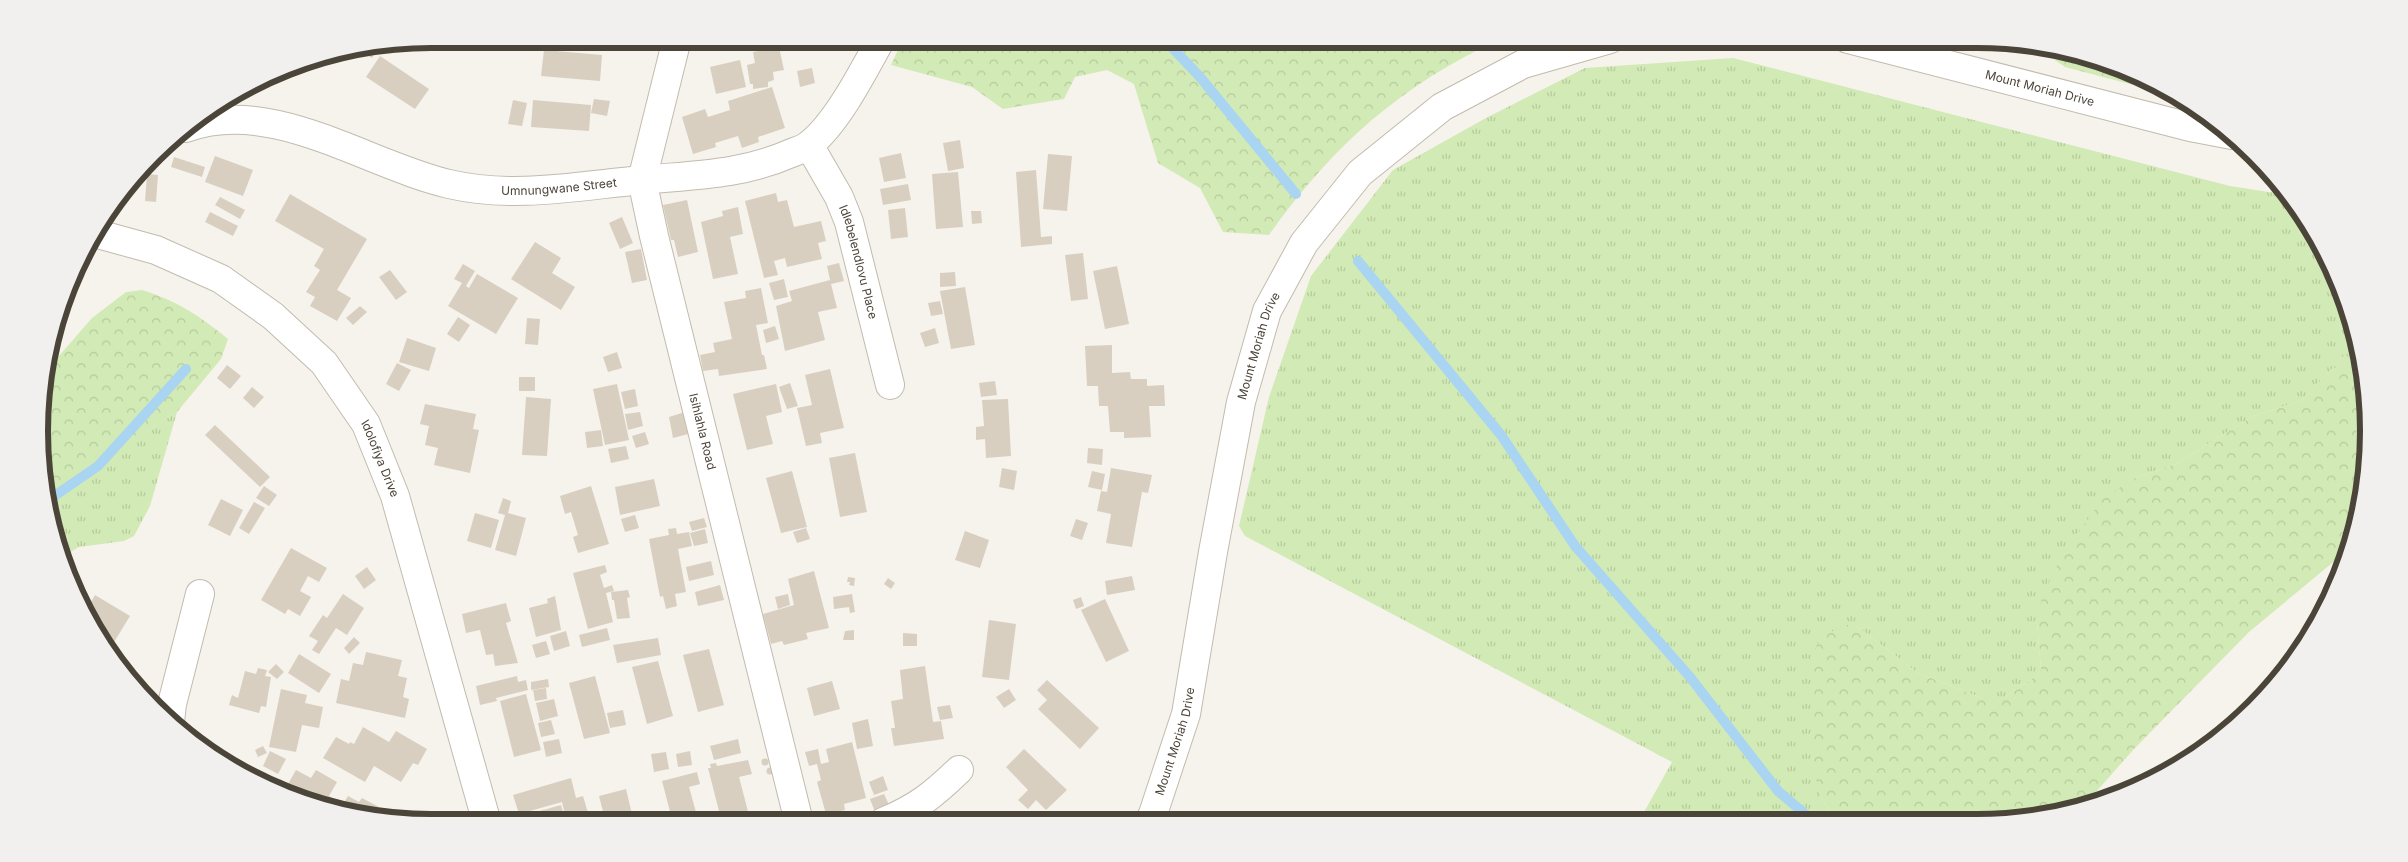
<svg xmlns="http://www.w3.org/2000/svg" width="2408" height="862" font-family="Inter,sans-serif">
  <defs>
    <pattern id="grass-tufts" width="24" height="20" patternUnits="userSpaceOnUse" patternTransform="scale(1.25)"><rect width="24" height="20" fill="#d2eab5"/><path d="M3 7l-1-3M5 7V3M7 7l1-3M15 17l-1-3M17 17v-4M19 17l1-3" fill="none" stroke="#b6ca9c"/></pattern>
    <pattern id="forest-crowns" width="20" height="18" patternUnits="userSpaceOnUse" patternTransform="scale(1.25)"><rect width="20" height="18" fill="#d2eab5"/><path d="M2 6a3 3 0 1 1 6 0M12 15a3 3 0 1 1 6 0" fill="none" stroke="#b6ca9c"/></pattern>
  </defs>
  <rect width="100%" height="100%" fill="#f6f3ec"/>
  <!-- grass -->
  <g fill="url(#grass-tufts)">
    <path d="M1733,58l497,128 58,9 29,40 31,70 10,42 -12,7 -45,47 -48,15 -77,48 -44,15 -95,142 4,49 -6,7 -31,21h-22l-64,-25 -63,-48 -35,171 16,24 -197,1 33,-59 -427,-226 -6,-10 30,-129 42,-121 82,-106 93,-52 99,-50z"/>
    <path d="M177,412l-27,94 -16,30 -10,5 -45,6 -16,9 -11,-24 -6,-38z"/>
  </g>
  <!-- forest -->
  <g fill="url(#forest-crowns)">
    <path d="M903,39h597c-99,46 -168,107 -231,196l-46,-3 -23,-44 -42,-25 -24,-79 -27,-14 -32,7 -11,22 -61,10 -31,-22 -81,-22z"/>
    <path d="M2036,47l42,5 72,27 29,18 -114,-30z"/>
    <path d="M142,290c35,11 58,26 86,49l-7,20 -44,53 -131,83 -6,-39 2,-76 3,-8 47,-54 34,-26z"/>
    <path d="M2358,347c15,61 15,144 -9,202l-100,83 -114,116 -48,54 -59,18h-192l-16,-24 -6,-26 -4,-109 9,-21 23,-15h13l63,48 64,25h22l31,-21 6,-7 -4,-49 5,-24 20,-42 40,-55 30,-21 44,-15 77,-48 48,-15 45,-47z"/>
  </g>
  <g fill="none" stroke-linecap="round" stroke-linejoin="round">
    <!-- stream -->
    <g stroke="#a9d4f2" stroke-width="10">
      <path d="M1164,39l36,38 96,117"/>
      <path d="M1358,261l143,174 74,111 115,131 88,114 34,29"/>
      <path d="M47,501l51,-35 88,-97"/>
    </g>
  </g>
  <!-- building -->
  <g fill="#d8cfc1">
    <path d="M437,39h24l-7,11z"/>
    <path d="M376,44l3,2 -7,12 -11,-6 3,-7z"/>
    <path d="M779,47l5,23 -11,2 1,8 -6,2v5l-15,2v-5h-3l-3,-19 8,-2 -2,-11z"/>
    <path d="M544,50l58,5 -2,26 -59,-5z"/>
    <path d="M380,56l49,33 -14,20 -49,-32z"/>
    <path d="M740,60l6,27 -30,7 -6,-27z"/>
    <path d="M812,68l3,15 -15,4 -3,-16z"/>
    <path d="M772,87l13,41 -27,9 1,5 -17,6 -4,-12 -23,7 1,4 -23,7 -11,-37 23,-8 3,8 22,-7 -2,-9z"/>
    <path d="M594,99l16,2 -3,15 -16,-3z"/>
    <path d="M513,100l14,3 -5,23 -14,-2z"/>
    <path d="M533,100l58,5 -2,26 -58,-4z"/>
    <path d="M960,140l4,28 -16,3 -5,-28z"/>
    <path d="M901,153l5,25 -22,4 -5,-24z"/>
    <path d="M1048,154l24,2 -5,55 -24,-2z"/>
    <path d="M215,156l38,14 -10,26 -38,-14z"/>
    <path d="M174,157l31,10 -3,10 -31,-10z"/>
    <path d="M1036,170l5,67 11,-1v8l-31,3 -5,-75z"/>
    <path d="M958,172l5,55 -27,2 -4,-55z"/>
    <path d="M147,174l11,1 -2,27 -11,-1z"/>
    <path d="M908,184l3,16 -28,5 -3,-16z"/>
    <path d="M776,193l2,9 9,-2 7,27 27,-6 5,20 -8,2 4,16 -35,8 -2,-9 -11,3 4,14 -14,3 -19,-77z"/>
    <path d="M290,194l77,45 -30,51 14,8 -14,23 -27,-15 5,-9 -9,-5 14,-22 -6,-4 10,-17 -49,-28z"/>
    <path d="M220,197l25,13 -5,9 -25,-14z"/>
    <path d="M687,200l11,52 -20,5 -4,-17h-3l-8,-35z"/>
    <path d="M738,207l5,27 -13,3 8,37 -25,5 -12,-57 22,-6 -1,-5z"/>
    <path d="M905,208l3,29 -17,2 -3,-29z"/>
    <path d="M971,211h10l1,12 -10,1z"/>
    <path d="M210,212l28,14 -5,10 -28,-14z"/>
    <path d="M622,217l11,26 -13,6 -11,-26z"/>
    <path d="M535,242l26,16 -9,15 23,14 -14,23 -50,-31z"/>
    <path d="M641,249l6,31 -15,3 -7,-31z"/>
    <path d="M1083,253l5,46 -17,2 -6,-46z"/>
    <path d="M839,263l5,18 -13,3 6,24 -19,4 7,28 -40,11 -9,-45 16,-5 -3,-10 41,-11 -3,-14z"/>
    <path d="M463,264l12,7 -9,15 3,2 8,-14 41,24 -22,36 -48,-28 14,-23 -8,-4z"/>
    <path d="M1117,266l12,58 -24,5 -12,-58z"/>
    <path d="M390,270l17,22 -11,8 -17,-23z"/>
    <path d="M955,272l1,14 -16,1v-14z"/>
    <path d="M784,279l4,18 -14,3 -5,-17z"/>
    <path d="M965,287l10,58 -24,4 -11,-58z"/>
    <path d="M761,288l7,35 -12,2 6,30h2l3,14 -48,7 -1,-7 -15,2 -3,-16 15,-3 -2,-9 19,-4 -8,-37 22,-4 -1,-7z"/>
    <path d="M940,301l3,13 -12,2 -3,-13z"/>
    <path d="M360,306l7,6 -14,13 -7,-7z"/>
    <path d="M458,317l12,8 -11,17 -12,-8z"/>
    <path d="M527,318l13,1 -2,26 -13,-1z"/>
    <path d="M775,326l4,13 -13,4 -3,-13z"/>
    <path d="M935,328l4,15 -14,4 -5,-14z"/>
    <path d="M407,338l29,10 -7,23 -30,-9z"/>
    <path d="M1112,345v28l18,-1 1,7h16v7l17,-1 1,21h-16l2,31 -27,1v-6h-14l-2,-26h-9l-1,-20h-11l-2,-40z"/>
    <path d="M617,352l5,16 -14,4 -5,-15z"/>
    <path d="M397,363l14,7 -12,21 -13,-7z"/>
    <path d="M227,365l14,11 -11,13 -13,-11z"/>
    <path d="M830,369l14,59 -24,5 2,10 -16,3 -9,-38 15,-3 -7,-30z"/>
    <rect x="519" y="377" width="16" height="14"/>
    <path d="M995,381l2,14 -16,2 -2,-14z"/>
    <path d="M790,383l8,23 -11,3 -8,-22z"/>
    <path d="M617,384l12,56 -24,5 -12,-56z"/>
    <path d="M776,384l6,28 -16,4 7,28 -26,6 -14,-56z"/>
    <path d="M252,387l12,10 -10,11 -11,-10z"/>
    <path d="M635,389l3,17 -13,3 -4,-17z"/>
    <path d="M526,397l25,2 -4,57 -25,-1z"/>
    <path d="M1008,399l3,57 -25,2 -1,-19 -9,1v-13l8,-1 -2,-26z"/>
    <path d="M425,404l51,10 -3,15 6,1 -9,43 -36,-8 4,-17 -13,-3 4,-19 -9,-2z"/>
    <path d="M640,412l3,14 -15,4 -3,-16z"/>
    <path d="M685,412l3,10 -3,1 3,11 -15,4 -4,-21z"/>
    <path d="M215,425l55,52 -10,10 -55,-52z"/>
    <path d="M601,430l2,16 -16,2 -2,-16z"/>
    <path d="M645,432l4,12 -13,4 -4,-12z"/>
    <path d="M626,446l3,13 -18,4 -3,-14z"/>
    <path d="M1088,448l15,1 -1,16 -15,-2z"/>
    <path d="M855,453l12,59 -27,5 -11,-59z"/>
    <path d="M1002,468l15,3 -3,19 -15,-3z"/>
    <path d="M1111,468l41,7 -4,18 -6,-1 -10,55 -26,-4 5,-29 -14,-3 4,-20 6,1z"/>
    <path d="M792,471l15,56 -26,6 -15,-55z"/>
    <path d="M1092,471l13,3 -3,16 -14,-3z"/>
    <path d="M654,479l6,27 -40,9 -5,-28z"/>
    <path d="M264,486l13,9 -8,11 -13,-8z"/>
    <path d="M591,486l18,58 -31,9 -5,-16 5,-2 -7,-23 -6,2 -5,-18z"/>
    <path d="M503,498l8,3 -3,12 18,5 -10,38 -21,-6 10,-35 -7,-2z"/>
    <path d="M221,499l22,11 -13,26 -22,-11z"/>
    <path d="M254,502l11,6 -16,26 -10,-6z"/>
    <path d="M475,513l24,7 -8,28 -24,-7z"/>
    <path d="M635,515l4,13 -14,4 -4,-13z"/>
    <path d="M704,518l3,9 -15,4 -3,-9z"/>
    <path d="M1076,519l12,4 -6,17 -12,-4z"/>
    <path d="M676,528l1,6 12,-2 3,14 -14,3 8,43 -11,2 2,12 -11,3 -3,-13 -3,1 -11,-58 20,-4 -1,-6z"/>
    <path d="M806,528l4,11 -13,4 -4,-11z"/>
    <path d="M705,529l3,14 -14,3 -4,-13z"/>
    <path d="M965,531l24,9 -9,28 -25,-8z"/>
    <path d="M291,548l36,20 -8,14 -11,-6 -8,15 11,6 -11,19 -12,-7 -3,5 -24,-14z"/>
    <path d="M711,561l3,14 -25,6 -3,-14z"/>
    <path d="M605,565l2,7 -7,3 4,13 8,-3 2,6 -8,2 7,29 -25,7 -15,-56z"/>
    <path d="M367,567l9,13 -12,9 -9,-13z"/>
    <path d="M814,571l15,57 -23,5 2,6 -24,6 -2,-4 -11,3 -8,-30 31,-9 -6,-26z"/>
    <path d="M1132,576l3,14 -28,5 -2,-14z"/>
    <path d="M848,577l7,1 -1,8 -5,-1 1,-3h-3z"/>
    <path d="M888,578l7,5 -4,6 -7,-5z"/>
    <path d="M720,585l4,15 -26,6 -3,-14z"/>
    <path d="M628,590l2,7 -3,1 3,20 -13,1 -3,-19h-2l-1,-8z"/>
    <path d="M343,594l21,14 -17,27 -11,-7 -17,26 -7,-4 6,-9 -9,-5 14,-21 4,3z"/>
    <path d="M788,594l2,11 -12,4 -3,-12z"/>
    <path d="M852,594l3,18 -5,1 -1,-6 -15,2 -1,-12z"/>
    <path d="M95,595l35,21 -22,36 -21,-43z"/>
    <path d="M555,596l6,34 -25,7 -7,-29 19,-5 -1,-4z"/>
    <path d="M1081,597l3,9 -8,3 -3,-9z"/>
    <path d="M1105,599l24,52 -23,11 -25,-52z"/>
    <path d="M506,603l5,18 -5,2 12,40 -23,3 -2,-12 -7,1 -6,-25 -14,3 -4,-19z"/>
    <path d="M989,620l27,4 -7,56 -27,-3z"/>
    <path d="M607,628l3,12 -28,7 -3,-12z"/>
    <path d="M854,630v10h-11l2,-9z"/>
    <path d="M566,631l4,15 -16,5 -4,-15z"/>
    <path d="M903,633l14,1v12h-14z"/>
    <path d="M354,637l6,6 -11,11 -5,-6z"/>
    <path d="M658,638l3,17 -44,8 -4,-18z"/>
    <path d="M546,641l4,13 -14,4 -4,-13z"/>
    <path d="M709,649l15,56 -26,7 -15,-57z"/>
    <path d="M366,652l36,8 -4,16 9,2 -4,19 6,2 -4,19 -69,-15 5,-24 8,2 4,-18 10,2z"/>
    <path d="M299,654l32,20 -12,19 -31,-20z"/>
    <path d="M658,661l15,55 -26,8 -15,-57z"/>
    <path d="M276,664l8,8 -7,7 -9,-7z"/>
    <path d="M925,666l8,56 8,-1 3,18 -50,7 -3,-18h4l-4,-27 12,-2 -3,-29z"/>
    <path d="M258,668l9,2 -2,6 6,1 -5,30 -5,-1 -2,7 -30,-8 3,-10 6,3 7,-27 11,3z"/>
    <path d="M517,676l1,6 8,-2 2,10 -32,8 1,3 -17,4 -4,-19z"/>
    <path d="M595,676l15,57 -26,6 -15,-56z"/>
    <path d="M548,679l1,8 -18,3v-8z"/>
    <path d="M1047,680l52,48 -19,21 -42,-40 9,-9 -10,-10z"/>
    <path d="M832,681l8,28 -26,7 -7,-28z"/>
    <path d="M546,688l1,11 -12,2 -2,-11z"/>
    <path d="M281,689l26,6 -2,8 18,4 -4,21 -17,-3 -6,27 -27,-5z"/>
    <path d="M1009,689l7,11 -12,8 -8,-11z"/>
    <path d="M526,694l15,56 -27,7 -14,-56z"/>
    <path d="M554,699l4,17 -18,5 -4,-18z"/>
    <path d="M950,705l3,13 -13,2 -3,-13z"/>
    <path d="M623,710l3,15 -16,3 -3,-15z"/>
    <path d="M868,719l5,27 -16,3 -5,-26z"/>
    <path d="M551,720l4,14 -14,3 -3,-14z"/>
    <path d="M363,727l26,15 7,-11 31,18 -9,16 -5,-2 -12,19 -27,-16 -9,16 -42,-24 13,-21 13,7 1,-2 4,2z"/>
    <path d="M559,739l3,14 -16,4 -3,-15z"/>
    <path d="M738,739l3,14 -27,7 -4,-14z"/>
    <path d="M852,742l14,56 -22,6 1,6 -19,4 -9,-32 4,-2 -4,-16 -8,2 -4,-14 13,-3 3,15 8,-2 -3,-13z"/>
    <path d="M263,746l4,7 -9,4 -3,-7z"/>
    <path d="M1024,749l43,41 -21,20 -10,-10 -8,9 -10,-9 10,-10 -22,-23z"/>
    <path d="M270,751l16,8 -8,15 -15,-8z"/>
    <path d="M690,751l2,14 -14,2 -2,-13z"/>
    <path d="M666,752l3,17 -15,3 -3,-18z"/>
    <circle cx="765" cy="762" r="3.5"/>
    <path d="M748,760l4,14 -13,3 11,42 -28,4 -14,-55h3l-1,-4 6,-1 1,3z"/>
    <circle cx="770" cy="771" r="3.5"/>
    <path d="M296,770l15,8 5,-8 21,12 -8,14 14,8 5,-8 11,6 3,-4 17,9 -5,9 -44,-6 -54,-24 4,-7 8,5z"/>
    <path d="M697,772l3,12 -11,3 10,36h-26l-11,-42z"/>
    <path d="M883,776l5,14 -14,5 -5,-13z"/>
    <path d="M571,778l5,20 7,-2 8,27h-24l-5,-21 -43,12 -6,-19z"/>
    <path d="M626,789l8,34h-28l-7,-27z"/>
    <path d="M884,794l6,13 -15,5 -5,-13z"/>
    <path d="M561,805l5,18h-28l-2,-11z"/>
  </g>
  <g fill="none" stroke-linecap="round" stroke-linejoin="round">
    <!-- street casing -->
    <g stroke="#c2bbae" stroke-width="30">
      <g id="street">
        <path id="s1" d="M677,39l-35,141 12,56 145,586"/>
        <path id="s2" d="M1848,39l342,88 42,8"/>
        <path id="s3" d="M186,128c86,-32 181,37 263,56 64,15 128,2 193,-4 51,-5 99,-5 147,-26 7,-3 16,-5 21,-10 27,-21 54,-74 71,-105"/>
        <path id="s4" d="M809,145l30,52 10,25 41,163"/>
        <path id="s5" d="M94,233l62,17 65,29 52,37 51,47 42,61 29,72 92,327"/>
        <path d="M170,722l2,-18 28,-110"/>
        <path d="M883,822c34,-14 50,-27 76,-52"/>
        <path id="s6" d="M1149,822l4,-8 33,-100 27,-162 28,-150 26,-91 37,-68 56,-70 82,-66 81,-43 87,-25"/>
      </g>
    </g>
    <!-- street -->
    <use href="#street" stroke="#fff" stroke-width="28"/>
  </g>
  <g text-anchor="middle" stroke-width="4" stroke-linejoin="round" paint-order="stroke">
    <!-- street labels -->
    <g font-size="12" fill="#4b4439" stroke="#fff">
      <text dy="4" stroke="none"><textPath href="#s2" startOffset="198">Mount Moriah Drive</textPath></text>
      <text dy="4" stroke="none"><textPath href="#s3" startOffset="385">Umnungwane Street</textPath></text>
      <text dy="4" stroke="none"><textPath href="#s4" startOffset="128">Idlebelendlovu Place</textPath></text>
      <text dy="4" stroke="none"><textPath href="#s6" startOffset="490">Mount Moriah Drive</textPath></text>
      <text dy="4" stroke="none"><textPath href="#s1" startOffset="404">Isihlahla Road</textPath></text>
      <text dy="4" stroke="none"><textPath href="#s5" startOffset="380">Idolofiya Drive</textPath></text>
      <text dy="4" stroke="none"><textPath href="#s6" startOffset="85">Mount Moriah Drive</textPath></text>
    </g>
  </g>
  <!-- crop -->
  <path d="M0 0H2408V862H0ZM431 48H1977A383 383 0 0 1 2360 431V431A383 383 0 0 1 1977 814H431A383 383 0 0 1 48 431V431A383 383 0 0 1 431 48Z" fill="#f1f0ef" fill-rule="evenodd"/>
  <path fill="none" stroke="#4b4439" stroke-width="6" d="M431 48H1977A383 383 0 0 1 2360 431V431A383 383 0 0 1 1977 814H431A383 383 0 0 1 48 431V431A383 383 0 0 1 431 48Z"/>
</svg>
